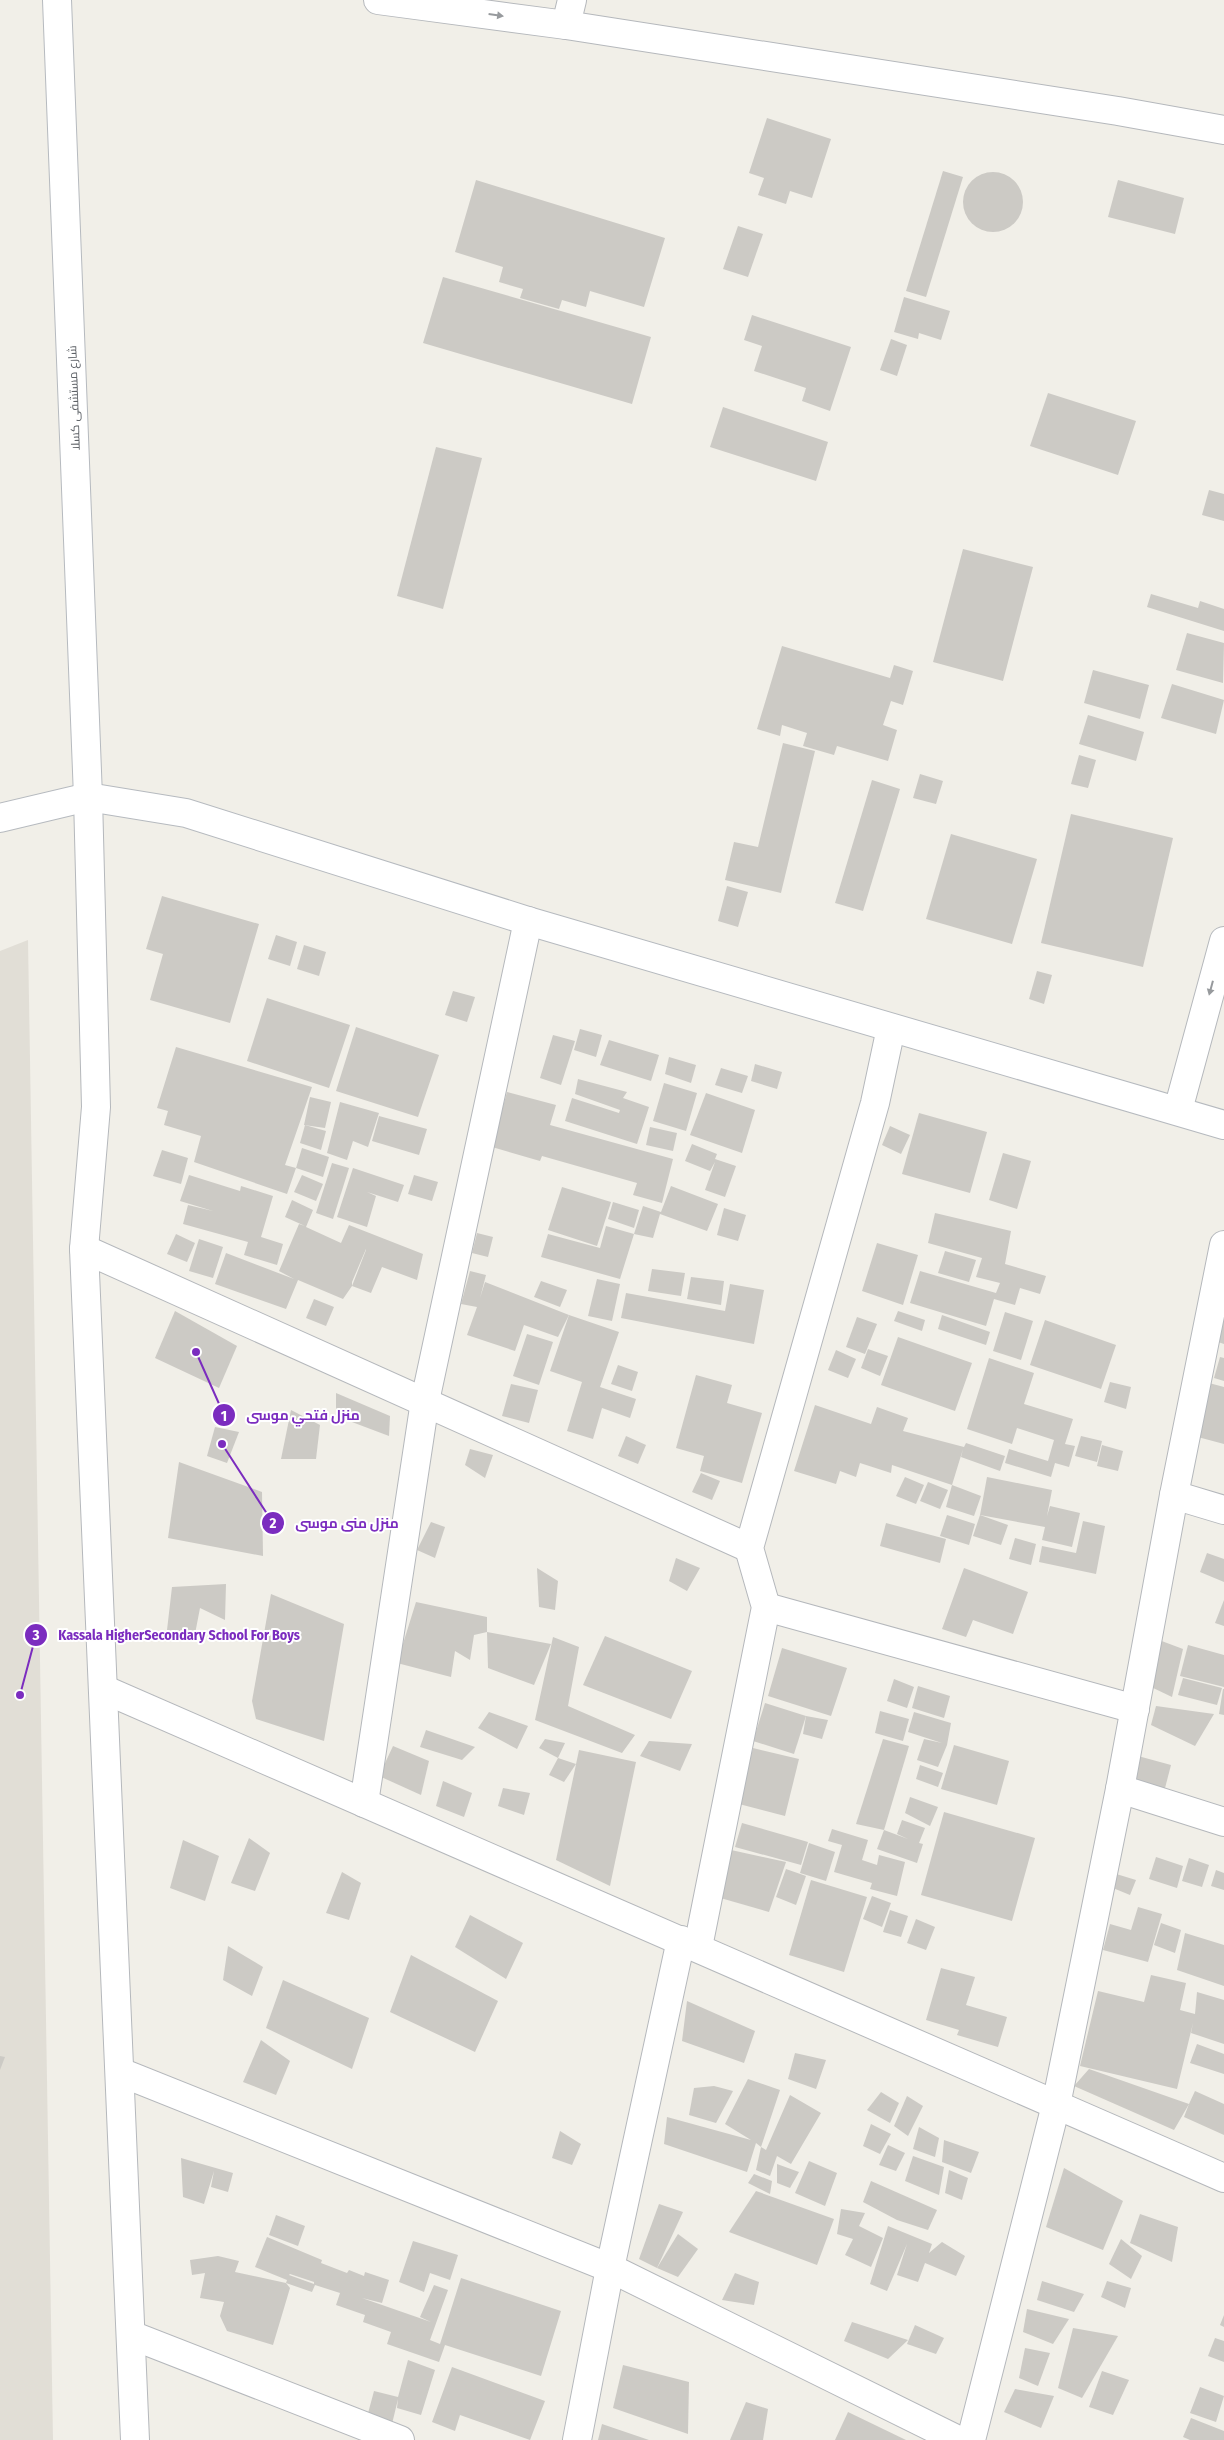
<svg xmlns="http://www.w3.org/2000/svg" width="1224" height="2440" font-family="'Fira Sans Condensed',Cairo,sans-serif">
  <rect width="100%" height="100%" fill="#f1efe8"/>
  <!-- education -->
  <path fill="#e1ded6" d="M28,940l25,1500h-53v-1489z"/>
  <!-- building -->
  <g fill="#cccac5" fill-rule="evenodd">
    <path d="M767,118l64,21 -19,59 -22,-7 -4,13 -28,-9 6,-17 -15,-5z"/>
    <path d="M943,171l20,6 -37,120 -20,-6z"/>
    <circle cx="993" cy="202" r="30"/>
    <path d="M476,180l189,58 -21,69 -54,-16 -4,16 -24,-7 -3,9 -39,-11 3,-9 -24,-7 4,-15 -48,-15z"/>
    <path d="M1118,180l66,18 -9,36 -67,-17z"/>
    <path d="M738,226l25,8 -15,43 -25,-8z"/>
    <path d="M443,277l208,60 -19,67 -209,-61z"/>
    <path d="M904,297l46,14 -9,29 -22,-7 -1,6 -24,-7z"/>
    <path d="M752,315l99,32 -21,64 -28,-10 4,-13 -52,-17 8,-25 -18,-6z"/>
    <path d="M891,339l16,6 -10,31 -17,-6z"/>
    <path d="M1048,393l88,28 -18,54 -88,-29z"/>
    <path d="M723,407l105,35 -12,39 -106,-34z"/>
    <path d="M436,447l46,11 -39,151 -46,-13z"/>
    <path d="M1209,490l15,4v27l-22,-6z"/>
    <path d="M963,549l70,18 -30,114 -70,-19z"/>
    <path d="M1151,594l47,14 2,-7 24,8v22l-77,-24z"/>
    <path d="M1187,633l37,10 -1,40 -47,-13z"/>
    <path d="M782,646l108,32 4,-13 19,6 -10,34 -12,-4 -8,24 14,5 -9,31 -51,-15 -3,9 -31,-9 4,-13 -25,-8 -2,11 -23,-7z"/>
    <path d="M1093,670l56,15 -9,34 -56,-16z"/>
    <path d="M1172,684l52,16 -8,34 -55,-16z"/>
    <path d="M1088,715l56,17 -8,29 -57,-17z"/>
    <path d="M783,743l32,8 -34,142 -56,-13 9,-38 24,5z"/>
    <path d="M1079,755l17,5 -8,28 -17,-4z"/>
    <path d="M920,774l23,7 -7,23 -23,-6z"/>
    <path d="M872,780l28,9 -37,122 -28,-8z"/>
    <path d="M1071,814l102,24 -30,129 -102,-24z"/>
    <path d="M951,834l86,25 -25,85 -86,-25z"/>
    <path d="M727,886l21,6 -10,35 -20,-6z"/>
    <path d="M162,896l97,28 -29,99 -80,-23 13,-46 -17,-5z"/>
    <path d="M276,935l21,7 -7,24 -22,-7z"/>
    <path d="M304,945l22,7 -7,24 -22,-7z"/>
    <path d="M1037,971l15,4 -8,29 -15,-5z"/>
    <path d="M453,991l22,6 -8,25 -22,-7z"/>
    <path d="M267,998l83,27 -21,63 -82,-27z"/>
    <path d="M356,1027l83,28 -21,62 -82,-26z"/>
    <path d="M580,1029l22,6 -6,22 -22,-7z"/>
    <path d="M553,1035l22,6 -14,44 -21,-7z"/>
    <path d="M609,1040l50,15 -8,26 -51,-16z"/>
    <path d="M176,1047l136,40 -27,78 11,3 -9,26 -93,-32 7,-26 -37,-11 4,-14 -11,-3z"/>
    <path d="M669,1057l27,8 -5,18 -26,-9z"/>
    <path d="M755,1064l27,8 -5,17 -26,-8z"/>
    <path d="M721,1068l27,8 -6,17 -27,-8z"/>
    <path d="M578,1079l49,13 -4,6 26,9 -12,37 -72,-23 7,-23 47,15 1,-3 -45,-16z"/>
    <path d="M664,1083l33,10 -11,38 -33,-10z"/>
    <path d="M507,1092l49,13 -6,20 123,34 -11,44 -29,-8 4,-12 -95,-27 -2,5 -48,-14z"/>
    <path d="M706,1093l49,17 -13,43 -52,-18z"/>
    <path d="M310,1097l21,5 -6,26 -21,-3z"/>
    <path d="M340,1102l39,11 -11,34 -15,-6 -6,19 -20,-7z"/>
    <path d="M919,1113l68,19 -17,61 -68,-19z"/>
    <path d="M379,1116l48,13 -8,26 -47,-14z"/>
    <path d="M305,1125l21,6 -5,19 -21,-7z"/>
    <path d="M890,1126l20,9 -9,19 -19,-9z"/>
    <path d="M650,1127l27,6 -4,18 -27,-6z"/>
    <path d="M692,1144l25,10 -2,5 21,7 -11,31 -20,-7 10,-28 -5,9 -25,-10z"/>
    <path d="M302,1148l27,9 -6,20 -27,-9z"/>
    <path d="M162,1150l26,8 -7,26 -28,-8z"/>
    <path d="M1003,1153l28,8 -14,48 -28,-9z"/>
    <path d="M332,1163l17,5 -16,51 -17,-6z"/>
    <path d="M353,1168l51,17 -6,17 -31,-10 9,4 -9,31 -30,-10z"/>
    <path d="M189,1175l51,16 1,-5 32,10 -12,41 22,7 -6,21 -33,-10 4,-13 -65,-18 5,-19 25,6 -33,-10z"/>
    <path d="M302,1175l21,9 -7,17 -22,-9z"/>
    <path d="M414,1175l24,7 -6,19 -24,-7z"/>
    <path d="M671,1186l47,18 -11,27 -47,-17 -7,24 -19,-4 9,-28 18,6z"/>
    <path d="M562,1187l49,15 -14,44 -49,-16z"/>
    <path d="M292,1200l21,10 -7,17 35,16 8,-18 74,29 -6,26 -35,-13 -11,26 -19,-7 -9,13 -45,-19 -12,29 -71,-25 11,-31 68,26 -15,-8 20,-47 6,2 -20,-9zM366,1249v1l-14,36v-4z"/>
    <path d="M613,1202l26,8 -5,18 -26,-9z"/>
    <path d="M724,1208l22,7 -8,26 -21,-6z"/>
    <path d="M935,1213l76,18 -6,33 41,12 -6,18 -20,-6 -5,17 -21,-6 -8,27 -76,-23 10,-32 76,22 4,-10 -24,-6 6,-19 -54,-15z"/>
    <path d="M606,1226l28,8 -14,45 -79,-22 7,-23 52,14z"/>
    <path d="M477,1233l16,4 -5,20 -16,-4z"/>
    <path d="M176,1234l19,9 -8,19 -20,-8z"/>
    <path d="M199,1239l24,8 -10,31 -24,-7z"/>
    <path d="M877,1243l41,12 -15,50 -41,-14z"/>
    <path d="M945,1251l31,9 -7,22 -31,-9z"/>
    <path d="M652,1269l33,4 -4,23 -33,-5z"/>
    <path d="M470,1271l16,4 -6,23 5,-16 84,33 -11,22 -34,-12 -9,26 -48,-16 10,-28 -16,-3z"/>
    <path d="M691,1277l33,4 -3,24 -34,-6z"/>
    <path d="M597,1279l23,5 -8,37 -24,-5z"/>
    <path d="M541,1281l26,9 -7,17 -26,-10z"/>
    <path d="M730,1284l34,6 -10,54 -133,-26 5,-25 99,18z"/>
    <path d="M314,1299l20,8 -8,19 -20,-8z"/>
    <path d="M175,1311l62,35 -18,42 -64,-30z"/>
    <path d="M898,1311l27,9 -3,11 -28,-10z"/>
    <path d="M1005,1312l28,9 -12,39 -28,-9z"/>
    <path d="M569,1315l50,17 -19,55 36,12 -6,19 -28,-10 -9,31 -26,-8 15,-49 -32,-11z"/>
    <path d="M942,1315l48,17 -4,13 -48,-16z"/>
    <path d="M857,1317l20,7 -12,30 -19,-7z"/>
    <path d="M1045,1320l71,25 -15,44 -71,-24z"/>
    <path d="M1223,1321h1v23l-6,-2z"/>
    <path d="M527,1334l26,8 -14,43 -26,-9z"/>
    <path d="M898,1337l74,26 -17,48 -74,-26z"/>
    <path d="M868,1349l20,7 -8,20 -19,-8z"/>
    <path d="M836,1350l20,9 -8,19 -20,-8z"/>
    <path d="M1220,1357l4,1v23l-10,-3z"/>
    <path d="M989,1358l45,15 -10,31 49,15 -8,25 10,2 -6,21 -14,-4 -4,14 -46,-14 4,-14 39,12 6,-21 -37,-12 -5,16 -45,-15z"/>
    <path d="M618,1365l20,7 -6,19 -21,-7z"/>
    <path d="M696,1375l36,10 -5,18 35,10 -20,70 -42,-12 4,-15 -28,-8z"/>
    <path d="M1110,1382l21,5 -5,22 -22,-7z"/>
    <path d="M1209,1383l15,4v57l-30,-8z"/>
    <path d="M511,1384l27,6 -9,33 -27,-7z"/>
    <path d="M336,1393l54,23 -1,20 -53,-20z"/>
    <path d="M815,1405l56,19 6,-17 31,11 -5,13 61,16 2,-4 39,13 -5,15 -39,-14 2,-8 -11,36 -60,-20 -1,8 -31,-10 -4,14 -16,-6 -4,13 -42,-13z"/>
    <path d="M291,1410l29,15 -4,34h-35z"/>
    <path d="M215,1427l24,5 -12,31 -20,-7z"/>
    <path d="M626,1436l20,9 -8,19 -20,-8z"/>
    <path d="M1081,1436l21,5 -5,21 -22,-6z"/>
    <path d="M1102,1445l21,6 -5,20 -21,-5z"/>
    <path d="M470,1449l23,6 -8,23 -20,-13z"/>
    <path d="M179,1462l83,30 1,64 -95,-18z"/>
    <path d="M701,1473l19,8 -8,19 -20,-8z"/>
    <path d="M905,1477l19,8 -8,19 -20,-8z"/>
    <path d="M987,1477l65,13 -5,26 3,-10 30,7 -8,34 -30,-7 3,-13 -65,-12z"/>
    <path d="M928,1482l20,8 -8,19 -20,-8z"/>
    <path d="M952,1485l29,11 -7,20 -28,-9z"/>
    <path d="M947,1515l28,9 -6,21 -29,-9z"/>
    <path d="M980,1515l28,10 -7,20 -28,-9z"/>
    <path d="M1083,1521l22,5 -9,48 -57,-12 3,-16 34,7z"/>
    <path d="M431,1522l14,5 -10,31 -18,-8z"/>
    <path d="M886,1523l60,16 -6,24 -60,-17z"/>
    <path d="M1015,1538l21,6 -5,21 -22,-6z"/>
    <path d="M1207,1553l17,6v23l-24,-10z"/>
    <path d="M676,1558l24,10 -13,23 -18,-10z"/>
    <path d="M537,1568l21,13 -3,29 -16,-3z"/>
    <path d="M964,1568l64,24 -15,42 -40,-14 -7,17 -24,-8z"/>
    <path d="M226,1584l-1,36 -25,-12 -5,26 -28,-4 5,-43z"/>
    <path d="M271,1594l73,30 -20,117 -68,-22 -4,-18z"/>
    <path d="M1224,1600v26l-9,-3z"/>
    <path d="M416,1602l71,15v15l-13,3 -4,25 -15,-9 -4,26 -54,-14z"/>
    <path d="M487,1632l64,12 -17,41 -46,-17z"/>
    <path d="M605,1636l87,35 -21,48 -88,-34z"/>
    <path d="M553,1637l26,10 -11,59 67,29 -13,18 -87,-33z"/>
    <path d="M1159,1640l24,9 -11,48 -23,-11z"/>
    <path d="M1188,1645l36,10v32l-44,-11z"/>
    <path d="M782,1648l65,20 -16,48 -63,-20z"/>
    <path d="M1183,1678l39,10 -5,17 -39,-10z"/>
    <path d="M894,1679l20,8 -7,21 -20,-7z"/>
    <path d="M918,1686l32,10 -6,22 -32,-10z"/>
    <path d="M1223,1689h1v26l-5,-1z"/>
    <path d="M765,1703l41,13 -12,38 -41,-13z"/>
    <path d="M1156,1706l58,8 -19,32 -44,-21z"/>
    <path d="M880,1711l29,8 -6,22 -28,-8z"/>
    <path d="M489,1712l39,14 -11,23 -39,-21z"/>
    <path d="M914,1712l37,11 -4,22 -9,22 -21,-7 7,-21 18,4 -34,-11z"/>
    <path d="M806,1716l22,4 -6,19 -19,-5z"/>
    <path d="M426,1730l49,17 -13,13 -42,-13z"/>
    <path d="M545,1739l20,4 -7,15 -19,-10z"/>
    <path d="M883,1739l26,7 -25,84 -28,-6z"/>
    <path d="M649,1741l43,3 -12,27 -40,-15z"/>
    <path d="M954,1745l55,16 -12,44 -56,-16z"/>
    <path d="M393,1746l36,15 -8,34 -42,-19z"/>
    <path d="M753,1748l46,11 -14,57 -46,-12z"/>
    <path d="M579,1750l57,12 -26,124 -54,-26z"/>
    <path d="M1138,1756l33,9 -7,27 -33,-10z"/>
    <path d="M558,1758l18,6 -12,18 -15,-7z"/>
    <path d="M920,1765l23,8 -5,14 -22,-8z"/>
    <path d="M443,1781l29,12 -8,24 -28,-11z"/>
    <path d="M503,1788l27,5 -6,22 -26,-9z"/>
    <path d="M910,1797l28,10 -8,19 -25,-13z"/>
    <path d="M944,1812l91,26 -23,83 -91,-26z"/>
    <path d="M902,1820l23,8 -6,15 4,1 -6,19 -40,-14 7,-19 24,9 -11,-5z"/>
    <path d="M742,1823l66,19 -7,23 -66,-18z"/>
    <path d="M832,1829l36,11 -6,20 15,5 2,-10 26,7 -8,34 -27,-7 2,-6 -38,-11 8,-27 -14,-4z"/>
    <path d="M249,1838l21,15 -15,38 -24,-8z"/>
    <path d="M183,1840l36,16 -14,45 -35,-13z"/>
    <path d="M809,1843l26,9 -9,29 -26,-8z"/>
    <path d="M731,1850l55,12 -17,50 -52,-15z"/>
    <path d="M1156,1857l27,9 -6,22 -28,-9z"/>
    <path d="M1189,1858l20,7 -7,22 -20,-6z"/>
    <path d="M786,1869l20,7 -10,29 -20,-8z"/>
    <path d="M1216,1870l8,3v17l-13,-4z"/>
    <path d="M342,1872l19,11 -12,37 -23,-7z"/>
    <path d="M1113,1873l23,7 -6,15 -22,-9z"/>
    <path d="M811,1880l56,17 -23,75 -55,-17z"/>
    <path d="M872,1896l19,7 -9,24 -19,-8z"/>
    <path d="M1138,1907l24,7 -14,48 -45,-12 7,-26 21,6z"/>
    <path d="M890,1910l18,6 -7,21 -18,-5z"/>
    <path d="M470,1915l53,28 -17,36 -51,-32z"/>
    <path d="M916,1919l19,8 -9,23 -19,-7z"/>
    <path d="M1161,1923l20,7 -6,23 -21,-8z"/>
    <path d="M1185,1933l39,12v41l-47,-16z"/>
    <path d="M228,1946l35,21 -11,29 -29,-16z"/>
    <path d="M411,1955l87,46 -23,51 -85,-40z"/>
    <path d="M941,1968l34,9 -9,28 41,12 -9,30 -41,-12 2,-5 -33,-10z"/>
    <path d="M1151,1975l35,8 -6,27 15,4 2,-22 27,8v44l-33,-11 2,-10 -16,66 -97,-23 18,-75 46,11z"/>
    <path d="M283,1980l86,38 -17,51 -86,-41z"/>
    <path d="M687,2001l68,30 -11,32 -62,-22z"/>
    <path d="M261,2040l29,21 -14,34 -33,-13z"/>
    <path d="M1197,2044l27,10v20l-34,-11z"/>
    <path d="M795,2053l31,7 -10,29 -28,-10z"/>
    <path d="M0,2056l5,1 -5,13z"/>
    <path d="M1089,2069l100,35 6,-13 29,13v31l-40,-18 5,-13 -15,26 -100,-44z"/>
    <path d="M748,2079l32,11 -19,57 -5,-4 -9,29 -83,-28 3,-27 84,23 -26,-16z"/>
    <path d="M714,2086l19,5 -17,32 -27,-8 5,-27z"/>
    <path d="M881,2092l18,11 -9,20 -23,-13z"/>
    <path d="M790,2095l31,18 -30,51 -14,-8 -7,20 -14,-6 5,-23 5,3z"/>
    <path d="M907,2096l16,10 -15,30 -14,-10z"/>
    <path d="M871,2124l20,10 -11,20 -17,-8z"/>
    <path d="M919,2127l20,11 -4,19 -22,-8z"/>
    <path d="M560,2131l21,13 -9,21 -20,-7z"/>
    <path d="M944,2140l35,12 -8,21 -29,-11z"/>
    <path d="M888,2145l17,8 -9,18 -17,-6z"/>
    <path d="M913,2156l31,11 -5,28 -34,-14z"/>
    <path d="M181,2158l52,15 -5,19 -17,-5 3,-16 -10,33 -21,-7z"/>
    <path d="M809,2161l28,12 -12,33 -30,-13z"/>
    <path d="M777,2164l22,8 -9,16 -13,-5z"/>
    <path d="M1064,2168l59,33 -20,49 -57,-23z"/>
    <path d="M949,2170l19,8 -6,22 -17,-7z"/>
    <path d="M754,2174l18,7 -2,13 -22,-11z"/>
    <path d="M871,2181l66,29 -9,20 -31,-10 -34,-18z"/>
    <path d="M756,2191l78,28 -17,46 -88,-33z"/>
    <path d="M659,2204l24,8 -26,56 -18,-9z"/>
    <path d="M841,2209l24,4 -6,13 24,12 -12,29 -26,-12 8,-16 -16,-5z"/>
    <path d="M1140,2214l38,13 -6,35 -42,-19z"/>
    <path d="M276,2215l29,11 -7,20 -29,-11z"/>
    <path d="M888,2226l44,18 -3,9 13,-11 23,14 -9,20 -31,-13 -7,19 -21,-7 10,-31 -20,47 -17,-7z"/>
    <path d="M678,2234l20,15 -20,28 -21,-9z"/>
    <path d="M267,2237l55,23 -1,3 26,10 2,-3 15,6 1,-4 24,8 -7,23 -20,-5 69,24 -11,-5 14,-32 14,5 -18,50 10,4 21,-66 100,33 -20,65 -96,-31 -6,17 -52,-18 4,-12 -28,-10 2,-7 -29,-10 4,-12 -25,-8 -3,7 -26,-9 1,-3 -32,-13zM290,2274l24,8v2l-25,-9z"/>
    <path d="M1121,2239l21,17 -11,23 -22,-15z"/>
    <path d="M413,2241l45,14 -8,25 -20,-7 -6,19 -25,-10z"/>
    <path d="M218,2256l21,5 -4,11 51,11 4,5 -17,57 -46,-14 -7,-15 4,-14 -24,-4 5,-25 -13,2 -2,-15z"/>
    <path d="M735,2273l24,9 -5,23 -32,-5z"/>
    <path d="M1042,2281l42,13 -10,18 -37,-12z"/>
    <path d="M1107,2281l24,7 -6,20 -24,-11z"/>
    <path d="M1027,2309l42,10 -16,25 -30,-12z"/>
    <path d="M1224,2315v12l-4,-2z"/>
    <path d="M852,2322l56,18 -20,19 -44,-18z"/>
    <path d="M915,2325l29,13 -8,16 -29,-10z"/>
    <path d="M1073,2328l45,8 -36,62 -24,-10z"/>
    <path d="M1215,2338l9,3v21l-16,-6z"/>
    <path d="M1025,2348l25,5 -12,33 -19,-8z"/>
    <path d="M408,2360l27,10 -14,45 -24,-7 1,-9 -6,25 -25,-7 7,-26 24,6z"/>
    <path d="M623,2365l66,17 -1,52 -75,-26z"/>
    <path d="M452,2367l93,34 -15,39 -70,-25 -5,16 -23,-9z"/>
    <path d="M1102,2371l27,9 -16,35 -24,-8z"/>
    <path d="M1200,2387l24,9 -8,26 -26,-9z"/>
    <path d="M1015,2389l39,7 -13,32 -37,-16z"/>
    <path d="M746,2402l22,7 -5,31h-33z"/>
    <path d="M848,2412l58,28h-71z"/>
    <path d="M1191,2418l33,13v9h-34l-7,-3z"/>
    <path d="M602,2424l47,16h-51z"/>
  </g>
  <g fill="none" stroke-linecap="round" stroke-linejoin="round">
    <!-- street casing -->
    <g stroke="#b5b8bc" stroke-width="30">
      <g id="street">
        <path d="M378,0l188,25 552,86 106,19"/>
        <path d="M566,25l6,-25"/>
        <path d="M88,797l8,310 -12,142 51,1191"/>
        <path d="M1178,1110l46,-169"/>
        <path d="M84,1249l665,299"/>
        <path d="M1174,1495l50,15"/>
        <path d="M766,1607l369,102"/>
        <path d="M103,1689l1121,489"/>
        <path d="M1120,1789l104,33"/>
        <path d="M364,1803l61,-402 103,-480"/>
        <path d="M698,1947l68,-340 -17,-59 126,-445 16,-75"/>
        <path d="M120,2072l490,196 348,172"/>
        <path d="M131,2335l269,105"/>
        <path d="M577,2440l33,-172 71,-328"/>
        <path d="M971,2440l85,-335 64,-316 54,-294 50,-250"/>
      </g>
    </g>
    <!-- secondary casing -->
    <g stroke="#b6babf" stroke-width="30">
      <g id="secondary">
        <path d="M57,0l31,797"/>
        <path d="M0,818l88,-21 98,16 342,108 696,204"/>
      </g>
    </g>
    <!-- street -->
    <use href="#street" stroke="#fff" stroke-width="28"/>
    <!-- secondary -->
    <use href="#secondary" stroke="#fff" stroke-width="28"/>
  </g>
  <!-- one-way arrows -->
  <defs><path id="oneway-solid" d="M-6-.8H1V-3.2L6.5 0L1 3.2V.8H-6Z" transform="scale(1.25)"/></defs>
  <g fill="#979a9d">
    <use href="#oneway-solid" transform="translate(496 15) rotate(8)"/>
    <use href="#oneway-solid" transform="translate(1211 988) rotate(105)"/>
  </g>
  <g text-anchor="middle" stroke-width="4" stroke-linejoin="round" paint-order="stroke">
    <!-- street labels -->
    <g font-size="12" fill="#5f6368" stroke="#fff">
      <text transform="translate(74 398) rotate(-92)" y="4">شارع مستشفى كسلا</text>
    </g>
  </g>
  <!-- callouts -->
  <path fill="none" stroke="#7b2cbf" stroke-width="2" d="M196 1352L224 1415M222 1444L273 1523M20 1695L36 1635"/>
  <g fill="#7b2cbf" stroke="#fff" stroke-width="2">
    <circle cx="196" cy="1352" r="5"/>
    <circle cx="222" cy="1444" r="5"/>
    <circle cx="20" cy="1695" r="5"/>
    <circle cx="224" cy="1415" r="12"/>
    <circle cx="273" cy="1523" r="12"/>
    <circle cx="36" cy="1635" r="12"/>
  </g>
  <g font-size="15" text-anchor="middle" font-weight="bold" fill="#fff">
    <text x="224" y="1421">1</text>
    <text x="273" y="1528">2</text>
    <text x="36" y="1640">3</text>
  </g>
  <g font-size="14" text-anchor="middle" font-weight="bold" fill="#7b2cbf" stroke="#fff" stroke-width="4" stroke-linejoin="round" paint-order="stroke">
    <text x="303" y="1420">منزل فتحي موسى</text>
    <text x="347" y="1528">منزل منى موسى</text>
    <text x="179" y="1640">Kassala HigherSecondary School For Boys</text>
  </g>
</svg>
